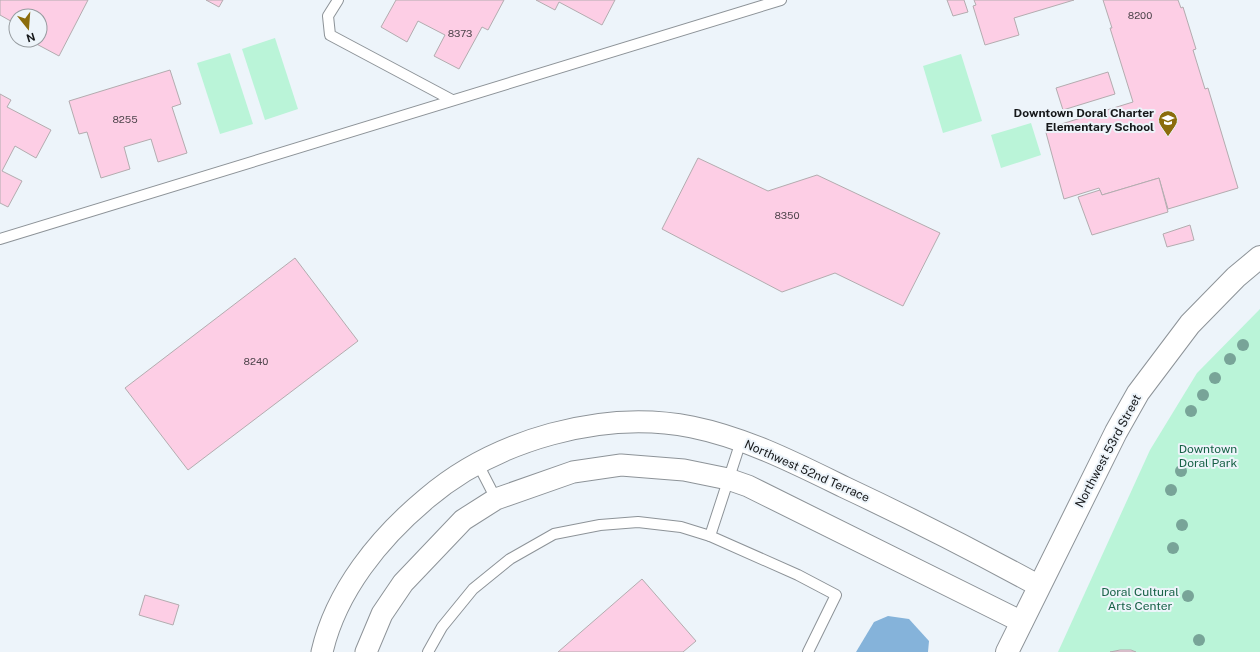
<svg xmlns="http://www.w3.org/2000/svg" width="1260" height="652" font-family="'Public Sans',sans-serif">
  <rect width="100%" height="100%" fill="#edf4fa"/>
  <!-- green -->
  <g fill="#baf4d8">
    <path d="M275,38l23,71 -33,11 -23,-71z"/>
    <path d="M230,53l23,71 -33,10 -23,-71z"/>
    <path d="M961,54l21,67 -39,12 -20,-67z"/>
    <path d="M1031,123l10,32 -40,13 -10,-33z"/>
    <path d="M1260,309v343h-202l92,-202 47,-77z"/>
  </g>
  <!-- water -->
  <path fill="#85b3da" d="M888,616l21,3 20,22 -1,11h-72l18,-30z"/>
  <!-- building -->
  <g fill="#fdcee5" stroke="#b3acaf">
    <path d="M0,0h88l-29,56 -30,-16h11v-24h-24v8l-16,-9z"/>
    <path d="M206,0h17l-4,7z"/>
    <path d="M396,0h108l-16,30 -6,-3 -23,42 -25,-13 11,-21 -27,-14 -11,21 -26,-15z"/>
    <path d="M536,0h79l-13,25 -43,-23 -4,8z"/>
    <path d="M947,0h17l4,12 -15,4z"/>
    <path d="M974,0h100l-60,18 5,17 -34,10 -12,-39 3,-1z"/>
    <path d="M1103,0h75l3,8 2,-1 13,42 -3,1 12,39 3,-1 30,100 -70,21 -9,-31 -57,17 -3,-7 -35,11 -19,-70 88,-27 -23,-74h2z"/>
    <path d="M170,70l11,34 -9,3 15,46 -29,9 -7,-23 -27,8 6,22 -29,9 -14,-46 -8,2 -10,-33z"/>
    <path d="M1108,72l7,22 -52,16 -7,-22z"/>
    <path d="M0,94l11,6 -4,7 44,23 -15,28 -21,-12 -13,25 20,10 -14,26 -8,-4z"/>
    <path d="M698,158l70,33 49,-16 123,58 -37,73 -68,-33 -53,19 -120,-63z"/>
    <path d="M1159,178l9,34 -76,23 -14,-38 22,-7 2,5z"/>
    <path d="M1190,225l4,15 -27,7 -4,-13z"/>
    <path d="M295,258l63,83 -170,129 -63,-82z"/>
    <path d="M642,579l54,62 -13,11h-125z"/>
    <path d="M145,595l34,10 -6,20 -34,-10z"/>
    <path d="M1120,650h11l5,2h-26z"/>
  </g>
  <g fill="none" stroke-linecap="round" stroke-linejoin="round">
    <!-- service casing -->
    <g stroke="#8d9398" stroke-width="12">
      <g id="service">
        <path d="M338,0l-10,16 2,19 122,65"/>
        <path d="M0,239l781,-239"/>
        <path d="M478,464l18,35"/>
        <path d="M710,536l31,-95"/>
        <path d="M428,652l14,-25 31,-38 37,-30 44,-25 46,-9 38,-3 43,5 29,9 88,39 38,20 -28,57"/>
      </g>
    </g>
    <!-- minor casing -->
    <g stroke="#8d9398" stroke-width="23">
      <g id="minor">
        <path d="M322,652c14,-61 57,-114 105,-154 68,-58 176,-89 265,-71 54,11 103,36 152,60 66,31 131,64 195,99"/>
        <path d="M366,652l16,-38 21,-31 60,-63 33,-21 77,-27 48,-7 63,5 44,9 20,7 274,136"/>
      </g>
    </g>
    <!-- tertiary casing -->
    <g stroke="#8d9398" stroke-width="24">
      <path id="tertiary" d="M1007,652l109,-220 22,-39 52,-69 46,-47 24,-20"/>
    </g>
    <!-- service -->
    <use href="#service" stroke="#fff" stroke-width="10"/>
    <!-- minor -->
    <use href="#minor" stroke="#fff" stroke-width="21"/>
    <!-- tertiary -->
    <use href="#tertiary" stroke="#fff" stroke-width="22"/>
  </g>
  <!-- trees -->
  <g fill="#78a498">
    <circle cx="1243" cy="345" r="6"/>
    <circle cx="1230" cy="359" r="6"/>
    <circle cx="1215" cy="378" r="6"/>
    <circle cx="1203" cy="395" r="6"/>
    <circle cx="1191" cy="411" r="6"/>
    <circle cx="1181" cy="471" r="6"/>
    <circle cx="1171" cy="490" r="6"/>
    <circle cx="1182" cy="525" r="6"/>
    <circle cx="1173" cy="548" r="6"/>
    <circle cx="1188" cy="596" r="6"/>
    <circle cx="1199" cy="640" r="6"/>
  </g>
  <!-- icons -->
  <defs>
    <g id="school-pin" transform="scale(1)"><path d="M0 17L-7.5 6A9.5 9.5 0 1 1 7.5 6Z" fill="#8b6c0c" stroke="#edf4fa"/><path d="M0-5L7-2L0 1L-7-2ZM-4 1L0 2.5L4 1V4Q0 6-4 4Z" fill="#fff"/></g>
  </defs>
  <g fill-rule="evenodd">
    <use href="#school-pin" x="1168" y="120"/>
  </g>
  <g text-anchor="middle" stroke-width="4" stroke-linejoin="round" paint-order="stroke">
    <!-- number labels -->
    <g font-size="10" fill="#50464d">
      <text x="1140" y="19">8200</text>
      <text x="460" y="37">8373</text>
      <text x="125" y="123">8255</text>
      <text x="787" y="219">8350</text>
      <text x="256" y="365">8240</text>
    </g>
    <!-- poi labels -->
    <g font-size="12" font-weight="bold" fill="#16181a" stroke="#edf4fa" text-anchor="end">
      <text x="1154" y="117">Downtown Doral Charter<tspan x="1154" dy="14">Elementary School</tspan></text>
    </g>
    <!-- park labels -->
    <g font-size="12" fill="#186247" stroke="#edf4fa">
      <text x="1208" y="453">Downtown<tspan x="1208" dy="14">Doral Park</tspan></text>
      <text x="1140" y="596">Doral Cultural<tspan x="1140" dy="14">Arts Center</tspan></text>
    </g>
    <!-- street labels -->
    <g font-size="12" fill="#16181a" stroke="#edf4fa">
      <text transform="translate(1108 451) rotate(-62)" y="4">Northwest 53rd Street</text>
      <text transform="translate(807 471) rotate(24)" y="4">Northwest 52nd Terrace</text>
    </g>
  </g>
  <!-- north arrow -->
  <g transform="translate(28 28) rotate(163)"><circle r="19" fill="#edf4fa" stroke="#979ca0"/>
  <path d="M0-3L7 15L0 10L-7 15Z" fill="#8b6c0c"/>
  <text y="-6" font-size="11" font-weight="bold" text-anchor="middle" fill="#16181a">N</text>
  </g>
</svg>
